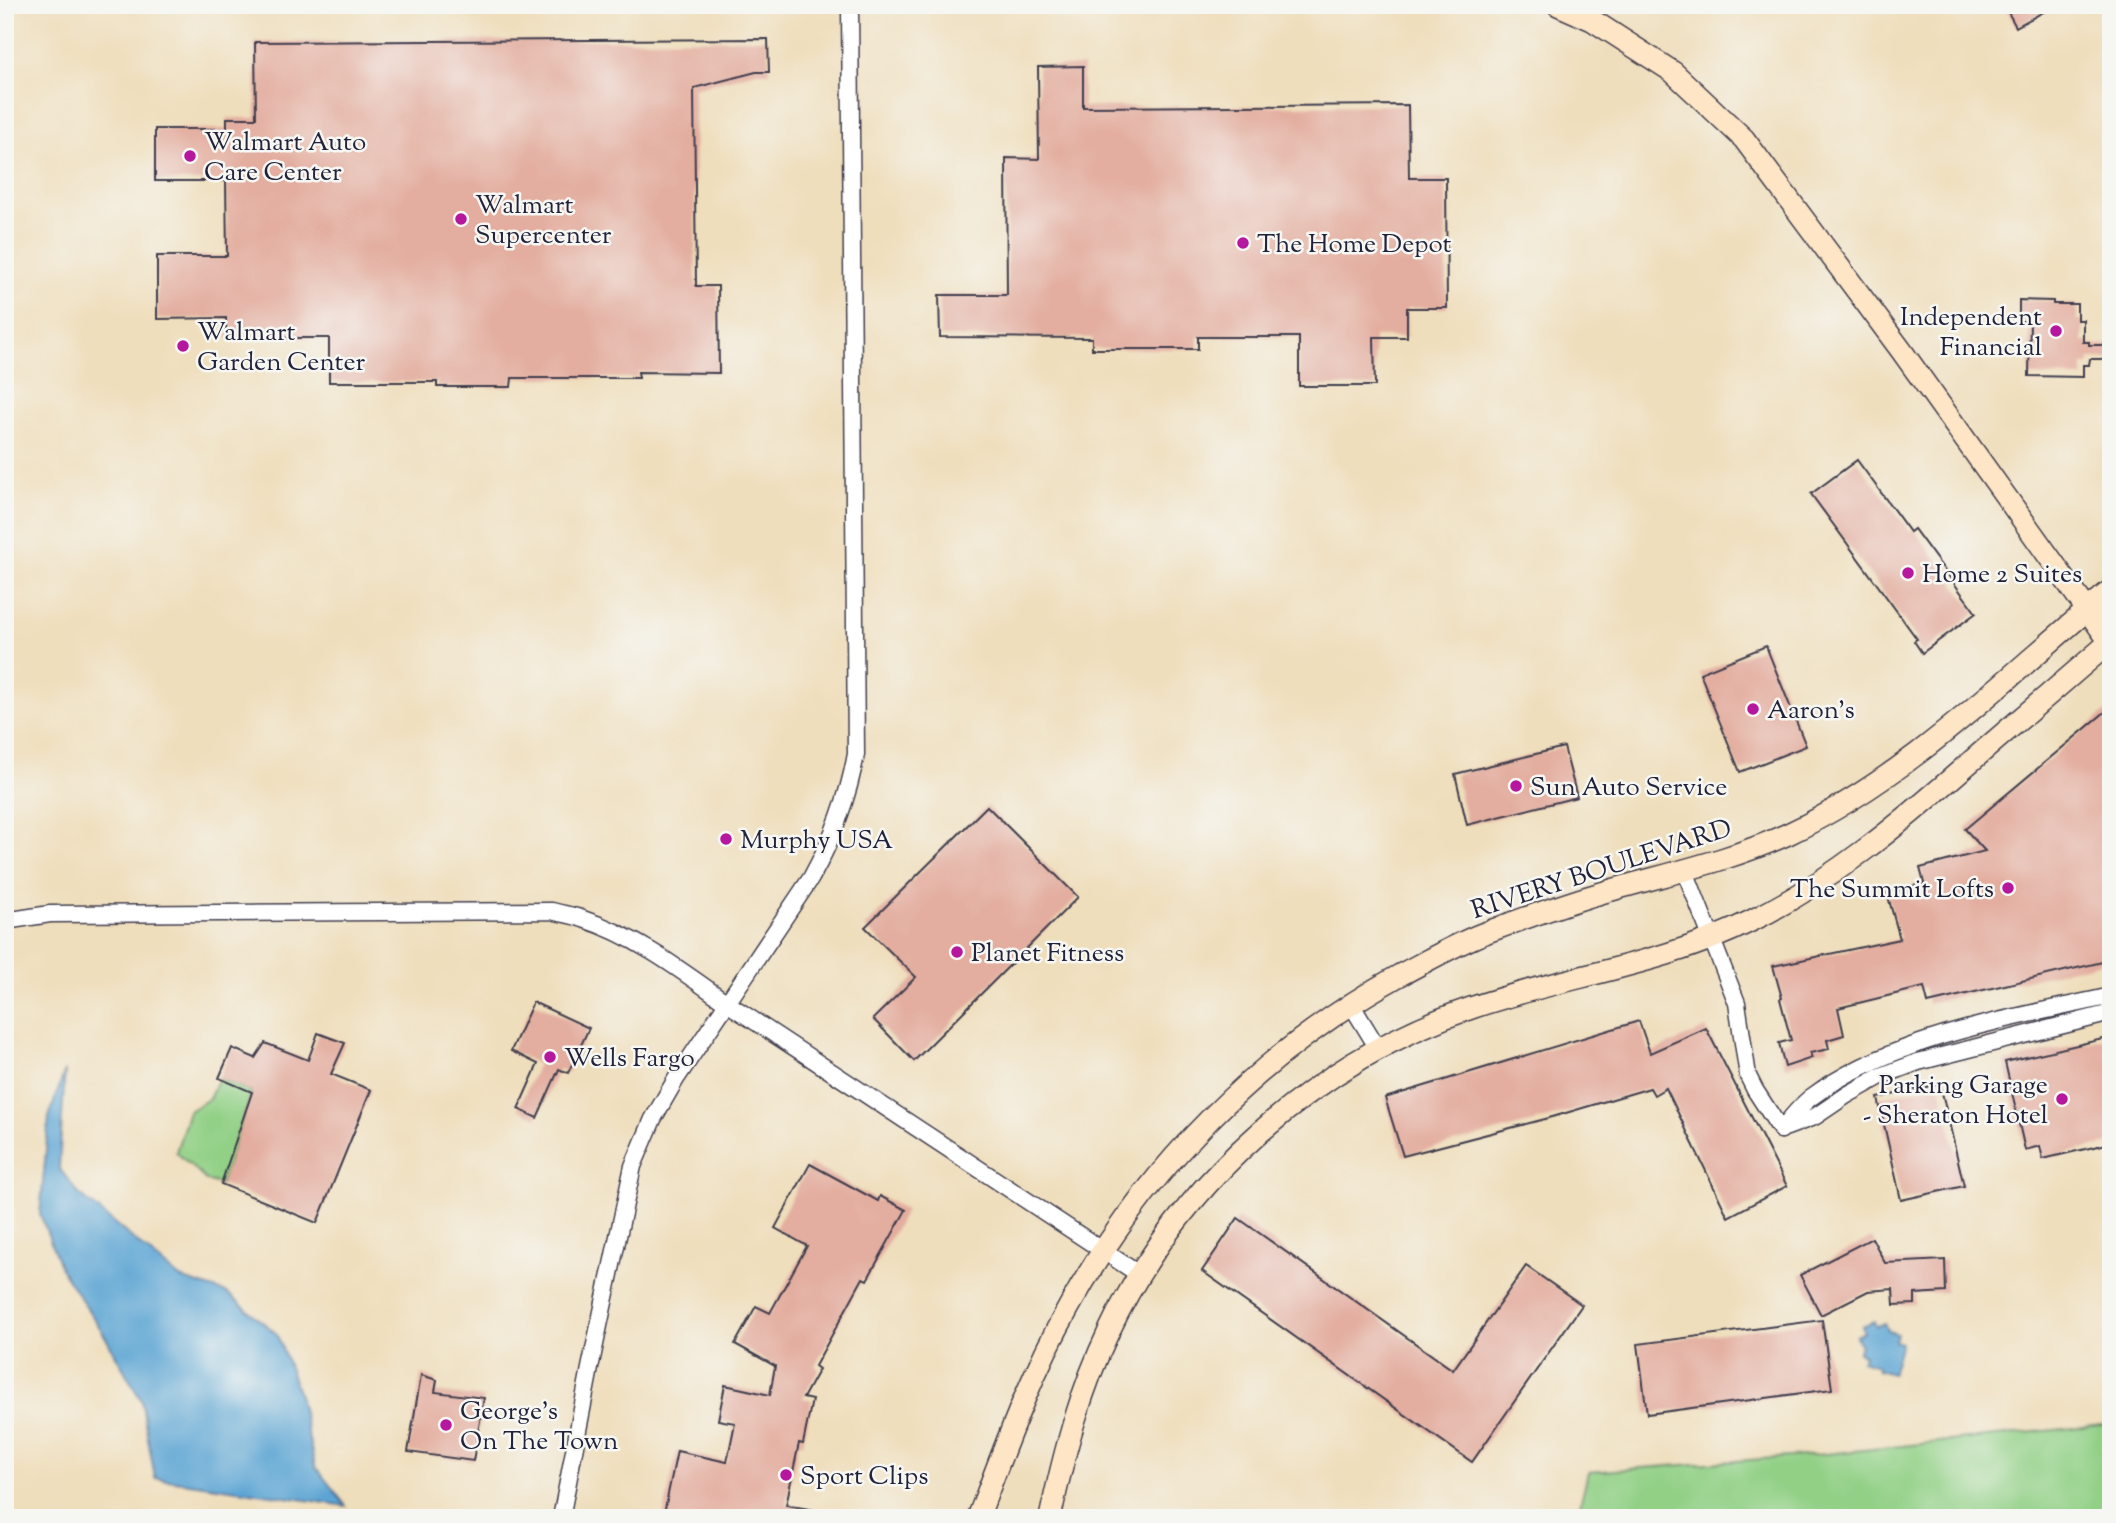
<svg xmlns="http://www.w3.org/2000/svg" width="2116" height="1523" font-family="'Sorts Mill Goudy',serif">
  <rect width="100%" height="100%" fill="#f6f6f2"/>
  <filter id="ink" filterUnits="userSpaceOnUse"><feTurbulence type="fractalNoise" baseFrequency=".0143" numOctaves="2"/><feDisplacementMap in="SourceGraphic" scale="14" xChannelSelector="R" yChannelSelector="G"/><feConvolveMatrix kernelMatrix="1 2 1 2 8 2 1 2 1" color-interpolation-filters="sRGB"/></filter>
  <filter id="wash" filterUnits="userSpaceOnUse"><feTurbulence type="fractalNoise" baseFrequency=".00686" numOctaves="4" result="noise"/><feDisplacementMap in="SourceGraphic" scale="28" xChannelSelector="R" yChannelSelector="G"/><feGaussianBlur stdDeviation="1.57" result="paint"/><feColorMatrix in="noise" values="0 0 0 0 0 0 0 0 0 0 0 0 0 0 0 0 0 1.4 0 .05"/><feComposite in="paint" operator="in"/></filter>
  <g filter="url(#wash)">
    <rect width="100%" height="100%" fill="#efdebc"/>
    <!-- green -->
    <g fill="#92d086" stroke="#5a7960" stroke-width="2">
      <path d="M219,1078l33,14 -31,92 -14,-3 -31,-29 13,-41 20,-12z"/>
      <path d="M2111,1424v94h-534l11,-46 228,-17z"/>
    </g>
    <!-- water -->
    <g fill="#5ca4d3" stroke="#3f6387" stroke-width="2">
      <path d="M65,1070l-6,98 20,26 101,84 47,15 50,41 22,61 16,71 31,40 -191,-28 -14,-78 -39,-69 -41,-62 -21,-55 9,-97z"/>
      <path d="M1874,1321l2,5 8,-3 3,7 10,4 -2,7 6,2 -9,31 -15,-4v-4l-15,-5 2,-6 -6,-3 2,-7 -4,-9 8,-4 -2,-6z"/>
    </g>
    <g id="blocks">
      <!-- building -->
      <g fill="#e3ad9f">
        <path d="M2004,5h52l-40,22z"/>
        <path d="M768,39l1,33h-13l-62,16 2,198h22l1,87 -81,-1 1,6h-127l-1,9h-74v-5h-108v-44h-103v-20l-69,1v-63h70l-1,-75h-71v-52h72v-11h29l-1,-76z"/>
        <path d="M1083,66v41l325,-2 1,73h37l1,130h-40v29h-33l1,49h-76v-49h-101v12h-106v-11l-152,-1 -1,-42h68l-1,-137 33,1 -1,-92z"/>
        <path d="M2019,300l34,1v3h24v16h6v22h6v3h22v14h-21l-1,6h-6v12l-54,-1 1,-55h-11z"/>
        <path d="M1857,460l53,72 4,-3 62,84 -54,40 -8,-12 3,-2 -106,-145z"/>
        <path d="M1766,646l40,100 -66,26 -40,-99z"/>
        <path d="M2111,707v253l-183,43 -4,-16 -86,21 6,27 -17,5 2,9 -19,4 2,5 -27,9 -6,-24 12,-3 -11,-41 2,-1 -9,-32 127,-27 -13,-46 37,-10 -4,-15 65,-17 -20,-22z"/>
        <path d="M1564,747l13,50 -110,28 -12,-51z"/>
        <path d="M987,806l91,91 -164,164 -41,-42 43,-42 -51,-50z"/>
        <path d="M533,1002l56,26 -21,45 -9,-4 -22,49 -19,-9 20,-45 -27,-13z"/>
        <path d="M1639,1021l11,32 56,-25 81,158 -59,31 -62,-129 -12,7 -4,-7 -101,30 -146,38 -18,-58z"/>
        <path d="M318,1033l27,10 -14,31 40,16 -54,133 -96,-39 31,-92 -33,-14 13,-30 23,10 10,-15 43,17z"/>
        <path d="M2111,1037v106l-68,16 -3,-13 -15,4 -20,-88z"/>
        <path d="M1940,1084l24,102 -63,14 -23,-102z"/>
        <path d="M810,1164l68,37 2,-5 26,14 -39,70 -4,-2 -48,88 4,3 -16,29 9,2 -9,44 -4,-1 -13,62 29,5 -1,8h-151l14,-67 50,11 8,-39 -17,-3 7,-35 45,10 5,-29 -40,-22 21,-38 14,7 37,-67 -32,-18z"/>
        <path d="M1238,1218l215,152 73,-104 56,39 -110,157 -270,-191z"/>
        <path d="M1872,1238l13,25 60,-3 1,32 -31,2v10l-21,1 -1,-16 -25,2 -47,24 -21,-40z"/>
        <path d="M1822,1320l10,69 -185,25 -9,-70z"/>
        <path d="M421,1375l16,5 -2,12 49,6 -11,63 -65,-9z"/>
      </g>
    </g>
  </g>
  <g filter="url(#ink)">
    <use href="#blocks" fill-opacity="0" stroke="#413e4e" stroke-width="2"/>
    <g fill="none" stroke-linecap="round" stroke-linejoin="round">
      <!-- street casing -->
      <g stroke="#413e4e" stroke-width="19">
        <g id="street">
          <path d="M1685,871l52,132 11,73 7,14 26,40"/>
          <path d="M5,921l45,-7 502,-3c10,3 21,4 31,8 53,17 99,52 144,84l413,272"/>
          <path d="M1351,1004l28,46"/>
          <path d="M1787,1127l29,-11 31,-21 34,-19 37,-14 193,-49"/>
          <path d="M1781,1130c9,-11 18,-23 29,-32 83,-62 201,-79 301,-102"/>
          <path d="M561,1518l29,-150 43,-202 20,-47 23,-40 135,-201c22,-40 37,-79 45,-124l-6,-749"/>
        </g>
      </g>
      <!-- secondary casing -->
      <g stroke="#413e4e" stroke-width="24">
        <g id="secondary">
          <path d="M1558,5l34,15 81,52 71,67 157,211 209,292"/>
          <path d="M978,1518c27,-72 53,-144 91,-211 77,-139 192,-255 331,-332 27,-14 54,-30 82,-41 38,-14 77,-29 116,-40 64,-19 129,-32 190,-60 123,-58 219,-158 323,-244"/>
          <path d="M1050,1518c14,-65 30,-127 59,-187 70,-148 209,-272 365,-324 91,-31 190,-42 277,-86 81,-40 149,-97 217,-157 47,-41 95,-82 143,-123"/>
        </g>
      </g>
      <!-- street -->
      <use href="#street" stroke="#fff" stroke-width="16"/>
      <!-- secondary -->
      <use href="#secondary" stroke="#fde5c5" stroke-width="21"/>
    </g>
  </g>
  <!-- markers -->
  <g fill="#b5179e" stroke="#f6f6f2" stroke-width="2.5">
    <circle cx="190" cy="156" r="7"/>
    <circle cx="461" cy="219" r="7"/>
    <circle cx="1243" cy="243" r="7"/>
    <circle cx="2056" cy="331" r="7"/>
    <circle cx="183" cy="346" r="7"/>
    <circle cx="1908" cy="573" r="7"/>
    <circle cx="1753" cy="709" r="7"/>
    <circle cx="1516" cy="786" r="7"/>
    <circle cx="726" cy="839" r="7"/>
    <circle cx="2008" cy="888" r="7"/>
    <circle cx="957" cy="952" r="7"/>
    <circle cx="550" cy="1057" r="7"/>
    <circle cx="2062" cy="1099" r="7"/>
    <circle cx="446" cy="1425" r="7"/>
    <circle cx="786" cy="1475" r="7"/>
  </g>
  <g text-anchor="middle" stroke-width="5" stroke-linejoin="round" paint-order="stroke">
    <!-- poi labels -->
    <g font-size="26" fill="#22223b" stroke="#f6f6f2" text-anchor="start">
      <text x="204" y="150">Walmart Auto<tspan x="204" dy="30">Care Center</tspan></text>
      <text x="475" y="213">Walmart<tspan x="475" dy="30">Supercenter</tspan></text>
      <text x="1257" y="252">The Home Depot</text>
      <text x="2042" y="325" text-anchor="end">Independent<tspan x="2042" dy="30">Financial</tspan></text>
      <text x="197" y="340">Walmart<tspan x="197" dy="30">Garden Center</tspan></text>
      <text x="1922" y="582">Home 2 Suites</text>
      <text x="1767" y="718">Aaron's</text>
      <text x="1530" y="795">Sun Auto Service</text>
      <text x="740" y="848">Murphy USA</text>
      <text x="1994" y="897" text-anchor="end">The Summit Lofts</text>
      <text x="971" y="961">Planet Fitness</text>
      <text x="564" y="1066">Wells Fargo</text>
      <text x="2048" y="1093" text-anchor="end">Parking Garage<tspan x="2048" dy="30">- Sheraton Hotel</tspan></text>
      <text x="460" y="1419">George's<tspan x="460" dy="30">On The Town</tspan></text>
      <text x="800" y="1484">Sport Clips</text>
    </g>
    <!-- street labels -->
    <g font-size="26" fill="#22223b" stroke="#f6f6f2">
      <text transform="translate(1601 868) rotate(-18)" y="9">RIVERY BOULEVARD</text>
    </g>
  </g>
  <!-- margin -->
  <rect width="2116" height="1523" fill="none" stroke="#f6f6f2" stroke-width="28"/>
</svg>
